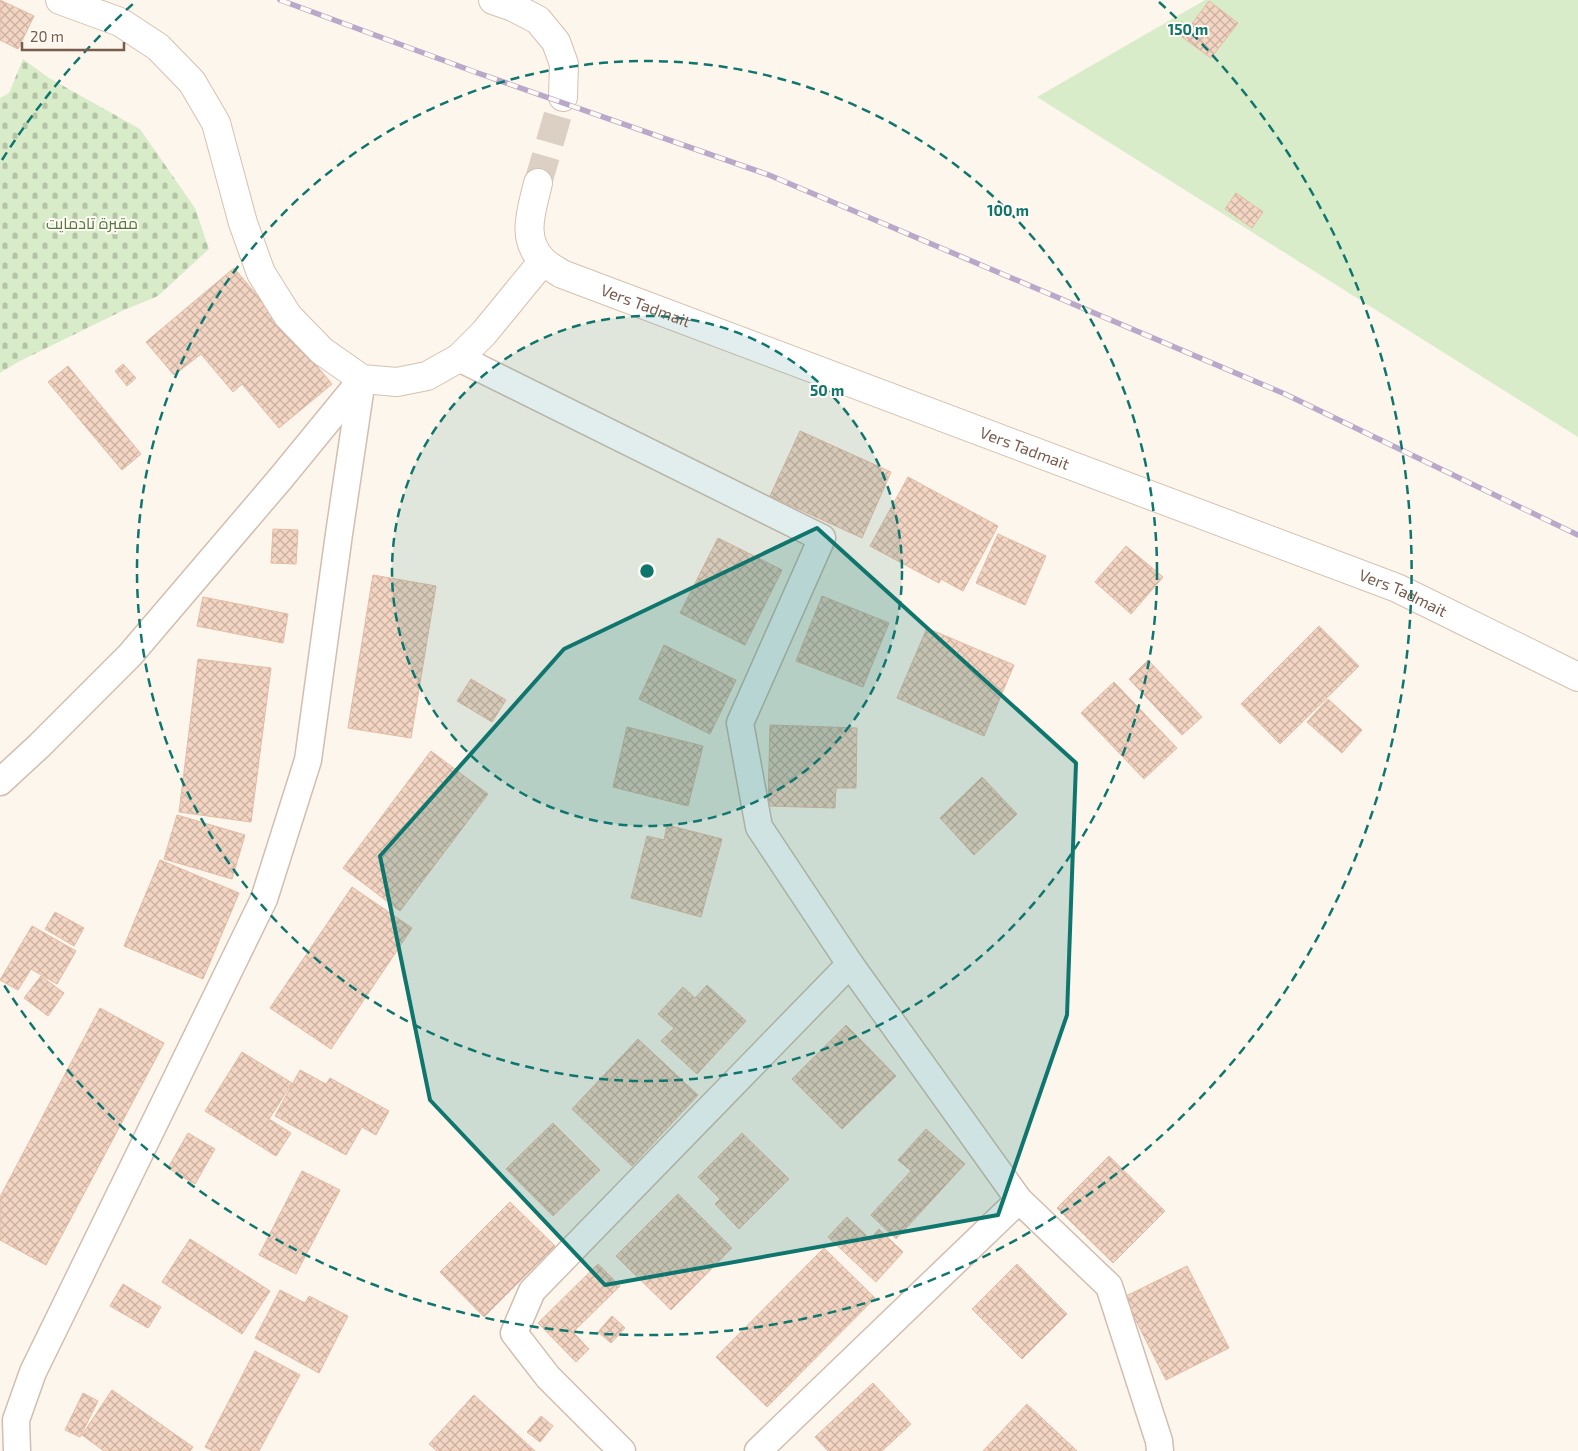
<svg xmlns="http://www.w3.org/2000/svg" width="1578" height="1451" font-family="'Exo 2',Cairo,sans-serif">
  <defs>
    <pattern id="cemetery-stones" width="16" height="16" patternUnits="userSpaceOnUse" patternTransform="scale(1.25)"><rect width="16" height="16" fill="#d8ecc9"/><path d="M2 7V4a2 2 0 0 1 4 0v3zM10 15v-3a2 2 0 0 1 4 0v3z" fill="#b4c2a5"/></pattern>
    <pattern id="building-cross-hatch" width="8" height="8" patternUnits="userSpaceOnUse" patternTransform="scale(1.25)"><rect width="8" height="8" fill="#f3d5c3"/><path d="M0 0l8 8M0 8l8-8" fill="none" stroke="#cab0a1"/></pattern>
  </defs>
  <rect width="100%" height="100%" fill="#fdf6ec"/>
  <!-- cemetery -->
  <path fill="url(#cemetery-stones)" d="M23,59l26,19 91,51 55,79 14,41 -51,47 -36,15 -104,51 -18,11v-275l9,-5z"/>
  <!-- park -->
  <path fill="#d8ecc9" d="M1205,0h373v437l-541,-340z"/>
  <!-- building -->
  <g fill="url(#building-cross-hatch)" stroke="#e6bba3">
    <path d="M0,0l34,16 -16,33 -18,-9z"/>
    <path d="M1209,1l29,22 -27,35 -29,-21z"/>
    <path d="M1236,193l27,19 -11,16 -27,-19z"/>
    <path d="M234,268l98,116 -53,44 -37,-44 -9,8 -32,-38 -27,21 -28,-33z"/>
    <path d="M123,364l13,14 -9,8 -12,-15z"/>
    <path d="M68,366l73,88 -19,16 -74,-88z"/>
    <path d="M800,431l91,41 -29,66 -92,-42z"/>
    <path d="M908,477l90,49 -35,65 -22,-12 -2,4 -69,-37z"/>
    <path d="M273,529l25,1 -2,34 -25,-1z"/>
    <path d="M998,534l48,22 -21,49 -49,-22z"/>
    <path d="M718,538l64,32 -37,75 -65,-32z"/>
    <path d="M1126,546l37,31 -32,37 -36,-32z"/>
    <path d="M373,575l63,11 -25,152 -63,-10z"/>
    <path d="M822,596l67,27 -26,64 -67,-26z"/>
    <path d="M203,597l85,17 -5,29 -86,-17z"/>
    <path d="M1319,626l40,40 -79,78 -39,-40z"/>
    <path d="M927,628l87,37 -30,71 -87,-38z"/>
    <path d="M664,645l72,35 -26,54 -71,-35z"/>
    <path d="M198,659l73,9 -20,154 -72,-10z"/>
    <path d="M1148,660l54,57 -20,18 -53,-56z"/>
    <path d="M471,679l35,21 -14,22 -35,-21z"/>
    <path d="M1114,682l63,66 -33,31 -63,-66z"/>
    <path d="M1328,699l34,31 -20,23 -35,-31z"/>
    <path d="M770,725l87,3 -1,60h-20l-1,20 -67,-2z"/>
    <path d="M627,727l76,19 -15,60 -75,-19z"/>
    <path d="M431,751l57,43 -88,117 -57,-43z"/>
    <path d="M982,777l35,37 -43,41 -34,-37z"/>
    <path d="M177,815l68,20 -13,44 -68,-20z"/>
    <path d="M667,825l55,14 -21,78 -70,-19 16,-62 17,4z"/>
    <path d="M160,860l79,33 -36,86 -79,-33z"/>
    <path d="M352,887l60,41 -81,121 -61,-41z"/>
    <path d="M55,912l29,16 -10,18 -29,-17z"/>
    <path d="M32,926l44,25 -19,33 -26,-15 -13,21 -18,-10z"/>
    <path d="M41,976l23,17 -16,23 -24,-18z"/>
    <path d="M707,985l39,36 -49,53 -36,-33 13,-13 -16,-14 25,-27 12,11z"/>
    <path d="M100,1008l64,35 -118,222 -46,-25v-43z"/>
    <path d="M846,1025l50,51 -54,53 -50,-50z"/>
    <path d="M638,1039l60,56 -66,71 -60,-57z"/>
    <path d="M242,1052l50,31 -23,36 22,14 -15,23 -71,-45z"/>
    <path d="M300,1070l26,14 4,-6 59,33 -13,24 -14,-8 -16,28 -71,-39z"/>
    <path d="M553,1123l47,47 -47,46 -47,-47z"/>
    <path d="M926,1129l39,35 -69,75 -25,-24 40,-44 -13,-11z"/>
    <path d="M188,1133l27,16 -20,35 -27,-16z"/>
    <path d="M742,1133l47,46 -50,50 -24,-25 5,-5 -22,-22z"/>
    <path d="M1109,1156l56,55 -52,52 -56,-55z"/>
    <path d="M302,1171l38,19 -44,84 -37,-19z"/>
    <path d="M678,1194l54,54 -61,62 -55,-54z"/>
    <path d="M510,1202l45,44 -71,71 -44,-45z"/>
    <path d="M847,1217l23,22 9,-10 24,23 -27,30 -48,-45z"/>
    <path d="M190,1239l80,52 -28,43 -80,-52z"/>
    <path d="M824,1248l51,50 -108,109 -51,-50z"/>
    <path d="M598,1264l22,22 -47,46 16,17 -13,13 -38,-39z"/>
    <path d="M1017,1264l50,50 -45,45 -50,-50z"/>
    <path d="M1187,1266l42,82 -63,32 -42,-83z"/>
    <path d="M123,1284l38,23 -13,21 -38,-22z"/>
    <path d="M280,1290l25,13 4,-7 39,20 -29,57 -64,-35z"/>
    <path d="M612,1316l13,12 -14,15 -13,-11z"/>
    <path d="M255,1351l45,24 -41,76h-46l-8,-4z"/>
    <path d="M873,1383l38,41 -29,27h-54l-13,-14z"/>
    <path d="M112,1390l81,57 -3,4h-86l-22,-16z"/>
    <path d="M83,1393l15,8 -18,36 -15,-7z"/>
    <path d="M474,1395l61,56h-98l-8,-7z"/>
    <path d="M1027,1404l50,47h-94z"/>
    <path d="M541,1416l12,10 -13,16 -13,-10z"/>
  </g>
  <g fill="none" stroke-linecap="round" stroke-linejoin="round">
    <!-- secondary-tunnel -->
    <path stroke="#dcd0c4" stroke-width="28" stroke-dasharray="28 14" stroke-linecap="butt" d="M538,183l25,-86"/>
    <!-- street casing -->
    <g stroke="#d1beb0" stroke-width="29">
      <g id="street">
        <path d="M459,358l363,180 -82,185 19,104 91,137 169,236 90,86 50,155 1,10"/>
        <path d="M0,782l39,-36 91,-91 151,-177 81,-99"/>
        <path d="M17,1451l-1,-31 17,-48 231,-473 44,-139 31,-226 23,-155"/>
        <path d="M622,1451l-74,-74 -34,-44 18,-42 318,-327"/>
        <path d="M758,1451l261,-251"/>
      </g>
    </g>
    <!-- secondary casing -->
    <g stroke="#d6c0b0" stroke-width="30">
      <g id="secondary">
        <path d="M60,0l60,22 38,25 34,35 24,41 27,100 18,50 27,43 34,35 40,28 35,3 30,-6 32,-18 25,-25 59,-72"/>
        <path d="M493,0l20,7 25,13 18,22 8,22 -1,33"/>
        <path id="s1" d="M538,183c-6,27 -18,55 5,78 5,5 13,9 19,13l835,314 181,89"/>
      </g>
    </g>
    <!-- street -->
    <use href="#street" stroke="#fff" stroke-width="26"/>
    <!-- secondary -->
    <use href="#secondary" stroke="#fff" stroke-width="28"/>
    <!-- rail casing -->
    <g stroke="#b9a8c9" stroke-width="5.5">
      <path id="rail" d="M280,0l195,72 294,103 516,219 293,141"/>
    </g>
    <!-- rail -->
    <use href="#rail" stroke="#fffaf3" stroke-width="4" stroke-dasharray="11" stroke-linecap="butt"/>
  </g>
  <!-- marked area -->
  <path fill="#0f766e" fill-opacity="0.2" stroke="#0f766e" stroke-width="4" stroke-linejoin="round" d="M817,528l259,235 -9,252 -69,200 -393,70 -175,-185 -50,-244 184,-207z"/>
  <!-- distance rings -->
  <circle cx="647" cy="571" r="255" fill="#0f766e" fill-opacity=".12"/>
  <g fill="none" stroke="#0f766e" stroke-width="2.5" stroke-dasharray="9 6">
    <circle cx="647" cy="571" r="255"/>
    <circle cx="647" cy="571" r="510"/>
    <path d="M2 160A765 765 0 0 1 135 2M1159 2A765 765 0 1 1 2 982"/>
  </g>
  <g text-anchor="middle" stroke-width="4" stroke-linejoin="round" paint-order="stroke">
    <!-- park labels -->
    <g font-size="16" fill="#537a41" stroke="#fffaf3">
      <text x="92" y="229">مقبرة تادمايت</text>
    </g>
    <!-- street labels -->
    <g font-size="16" fill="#7a5c4d" stroke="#fffaf3">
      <text dy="6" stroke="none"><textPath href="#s1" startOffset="195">Vers Tadmait</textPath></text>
      <text dy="6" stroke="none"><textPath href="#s1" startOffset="600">Vers Tadmait</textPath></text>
      <text dy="6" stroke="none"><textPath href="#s1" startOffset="1005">Vers Tadmait</textPath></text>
    </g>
  </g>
  <circle cx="647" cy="571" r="8" fill="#0f766e" stroke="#fffaf3" stroke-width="2.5"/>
  <g font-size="15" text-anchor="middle" font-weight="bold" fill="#0f766e" stroke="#fffaf3" stroke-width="4" stroke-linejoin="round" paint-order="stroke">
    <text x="1188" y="35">150 m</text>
    <text x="1008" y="216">100 m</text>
    <text x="827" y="396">50 m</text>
  </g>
  <!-- scale -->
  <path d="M22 42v8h102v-8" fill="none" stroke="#7a5c4d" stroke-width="2.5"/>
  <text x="30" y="42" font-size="15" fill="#7a5c4d" stroke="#fffaf3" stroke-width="4" paint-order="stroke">20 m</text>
</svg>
